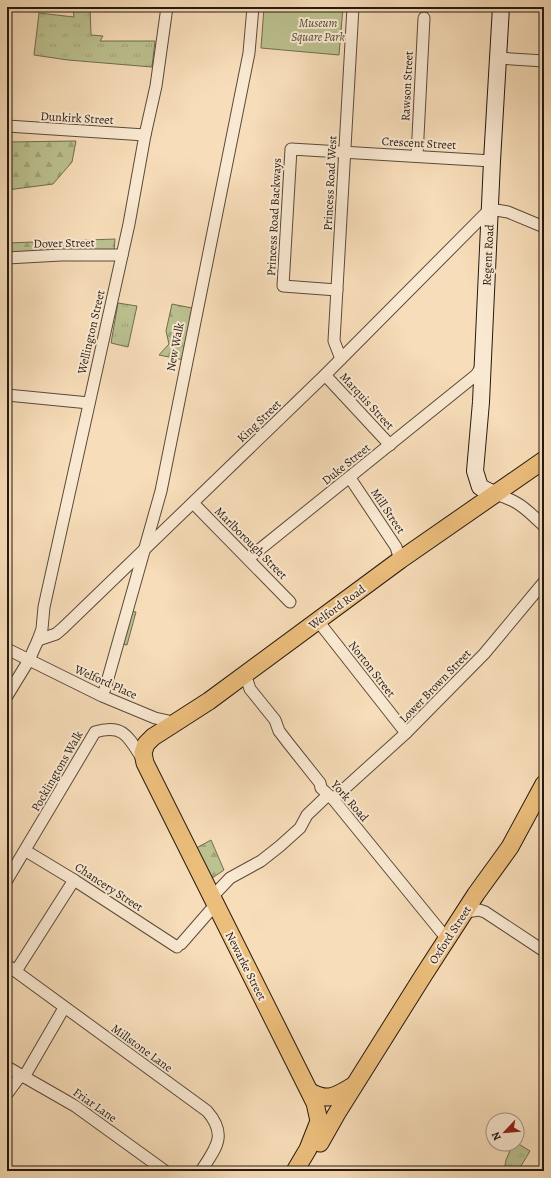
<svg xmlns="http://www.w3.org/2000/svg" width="551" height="1178" font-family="Alegreya,serif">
  <defs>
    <pattern id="grass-tufts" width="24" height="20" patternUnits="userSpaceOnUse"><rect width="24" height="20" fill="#bcc190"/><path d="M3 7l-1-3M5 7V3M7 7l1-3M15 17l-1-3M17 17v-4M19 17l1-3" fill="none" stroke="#a1a57b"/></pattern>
    <pattern id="forest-firs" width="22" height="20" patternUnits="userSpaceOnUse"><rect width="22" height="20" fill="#bcc190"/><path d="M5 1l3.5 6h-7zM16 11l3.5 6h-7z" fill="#a1a57b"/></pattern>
  </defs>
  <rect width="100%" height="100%" fill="#f7ddb9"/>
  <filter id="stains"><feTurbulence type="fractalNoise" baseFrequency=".005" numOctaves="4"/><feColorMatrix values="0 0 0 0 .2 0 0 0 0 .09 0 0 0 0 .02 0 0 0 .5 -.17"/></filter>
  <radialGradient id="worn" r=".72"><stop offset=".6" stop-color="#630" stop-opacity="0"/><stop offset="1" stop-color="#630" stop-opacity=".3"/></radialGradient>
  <!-- grass -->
  <g fill="url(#grass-tufts)" stroke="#706d51">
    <path d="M73,7h17l1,28 12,1 -3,5h55l-3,26 -84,-7 -34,-5 5,-42 35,4z"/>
    <path d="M118,303l19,3 -9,41 -17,-4z"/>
    <path d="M131,611l5,1 -9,33 -5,-1z"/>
    <path d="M517,1143l13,8 -12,20h-14l2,-11 7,-16z"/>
  </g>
  <!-- forest -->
  <g fill="url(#forest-firs)" stroke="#706d51">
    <path d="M76,141l-4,21 -19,22 -46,6v-48z"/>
    <path d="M115,239l-1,13 -107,2v-11z"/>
    <path d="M172,304l20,4 -8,52 -25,-5 10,-11 -3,-13z"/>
    <path d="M211,840l13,30 -22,15 -15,-32z"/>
  </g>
  <!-- park -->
  <path fill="#bcc190" stroke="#706d51" d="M264,7h79l-4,48 -78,-7z"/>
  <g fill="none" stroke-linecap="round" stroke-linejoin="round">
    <!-- street casing -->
    <g stroke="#5a4a3c" stroke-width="13">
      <g id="street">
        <path d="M498,58l46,3"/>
        <path d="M7,126l138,9"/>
        <path d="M417,156l7,-138"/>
        <path d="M7,258l54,-3h61"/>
        <path d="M337,290l-54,-4 8,-137 201,12"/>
        <path d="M341,359l-7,-18 19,-334"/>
        <path d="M325,375l65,70"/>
        <path d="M7,395l82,8"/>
        <path d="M350,478l46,69 4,13"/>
        <path d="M494,494c24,6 32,15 50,32"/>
        <path d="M193,503l97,99"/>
        <path d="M249,558l227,-183 6,-9"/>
        <path d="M318,621l88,112"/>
        <path d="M38,640l18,-6 7,-6 262,-253 165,-166 18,3 36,15"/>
        <path d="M7,649l95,47 53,22 18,4"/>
        <path d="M245,674l5,15 25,31 4,11 10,13 31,39 1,5 12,11 114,140"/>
        <path d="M105,689l56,-198 88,-438 4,-46"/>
        <path d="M7,696l22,-36 9,-20 4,-11 2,-22 85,-383 16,-89 11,-49 11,-79"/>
        <path d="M333,799l73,-66 78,-79 60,-72"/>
        <path d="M26,851l48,29 103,67"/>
        <path d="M7,880l88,-148c29,-9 34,6 48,28"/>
        <path d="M212,897l18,-19 31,-17 19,-15 20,-18 7,-13 21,-20"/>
        <path d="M466,912l13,-2 6,2 59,39"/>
        <path d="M181,944l34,-39"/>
        <path d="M7,965l200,146c21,24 9,37 -6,60"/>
        <path d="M16,971l58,-91"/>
        <path d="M7,1067l68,39 90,65"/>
        <path d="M24,1077l40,-69"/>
        <path d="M7,1094l14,-19"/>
      </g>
    </g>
    <!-- secondary casing -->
    <g stroke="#251912" stroke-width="18">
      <path id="secondary" d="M494,494l-14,-7 -5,-16 6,-69 11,-241 9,-154"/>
    </g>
    <!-- primary casing -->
    <g stroke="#251912" stroke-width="19">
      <g id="primary">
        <path d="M310,1092c19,10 25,4 43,-6"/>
        <path d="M320,1143l17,-30 86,-137 53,-82 34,-47 34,-63"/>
        <path d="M295,1171l13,-22 11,-28 -4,-18 -170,-340 -2,-10 3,-9 7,-7 56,-36 191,-141 144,-100"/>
      </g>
    </g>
    <!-- street -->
    <use href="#street" stroke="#fae9d2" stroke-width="11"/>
    <!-- secondary -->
    <use href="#secondary" stroke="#fae9d2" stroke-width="16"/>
    <!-- primary -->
    <use href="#primary" stroke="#ecbe7c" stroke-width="17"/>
  </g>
  <g text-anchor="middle" stroke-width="4" stroke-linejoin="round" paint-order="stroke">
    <!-- park labels -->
    <g font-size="12" font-style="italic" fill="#524b38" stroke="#fae9d2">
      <text x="318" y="27">Museum<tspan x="318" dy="14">Square Park</tspan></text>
    </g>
    <!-- street labels -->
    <g font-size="12" fill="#251912" stroke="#fae9d2">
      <text transform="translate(407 86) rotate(-87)" y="4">Rawson Street</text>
      <text transform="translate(77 118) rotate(3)" y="4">Dunkirk Street</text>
      <text transform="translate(419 143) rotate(3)" y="4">Crescent Street</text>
      <text transform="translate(330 183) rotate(-87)" y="4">Princess Road West</text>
      <text transform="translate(274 217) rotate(-87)" y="4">Princess Road Backways</text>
      <text transform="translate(64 243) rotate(-1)" y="4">Dover Street</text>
      <text transform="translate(488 255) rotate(-87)" y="4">Regent Road</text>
      <text transform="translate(91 332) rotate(-77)" y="4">Wellington Street</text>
      <text transform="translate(175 347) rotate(-79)" y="4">New Walk</text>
      <text transform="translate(367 401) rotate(47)" y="4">Marquis Street</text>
      <text transform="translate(259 421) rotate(-44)" y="4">King Street</text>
      <text transform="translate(346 464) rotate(-39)" y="4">Duke Street</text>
      <text transform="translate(388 511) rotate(56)" y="4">Mill Street</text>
      <text transform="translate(251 543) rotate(45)" y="4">Marlborough Street</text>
      <text transform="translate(337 607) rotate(-36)" y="4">Welford Road</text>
      <text transform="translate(372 669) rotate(52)" y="4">Norton Street</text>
      <text transform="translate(106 682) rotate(24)" y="4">Welford Place</text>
      <text transform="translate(435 686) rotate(-46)" y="4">Lower Brown Street</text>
      <text transform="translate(57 771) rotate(-60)" y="4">Pocklingtons Walk</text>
      <text transform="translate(350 801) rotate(49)" y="4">York Road</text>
      <text transform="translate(109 887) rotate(33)" y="4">Chancery Street</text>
      <text transform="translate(450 935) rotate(-57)" y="4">Oxford Street</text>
      <text transform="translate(246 966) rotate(63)" y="4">Newarke Street</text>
      <text transform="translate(142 1048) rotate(36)" y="4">Millstone Lane</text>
      <text transform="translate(95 1105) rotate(35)" y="4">Friar Lane</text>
    </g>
  </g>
  <!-- margin -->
  <rect width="551" height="1178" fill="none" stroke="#f7ddb9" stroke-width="24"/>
  <rect x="8" y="8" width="535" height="1162" fill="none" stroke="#251912" stroke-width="2"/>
  <rect x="12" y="12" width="527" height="1154" fill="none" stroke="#251912"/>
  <!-- north arrow -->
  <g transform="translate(505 1132) rotate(244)"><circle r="19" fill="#fae9d2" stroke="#a59685"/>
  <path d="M0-3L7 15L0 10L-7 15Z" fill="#8f2418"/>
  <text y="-6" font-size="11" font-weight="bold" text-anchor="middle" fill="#251912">N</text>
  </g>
  <rect width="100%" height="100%" filter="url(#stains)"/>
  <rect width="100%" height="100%" fill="url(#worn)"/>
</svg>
